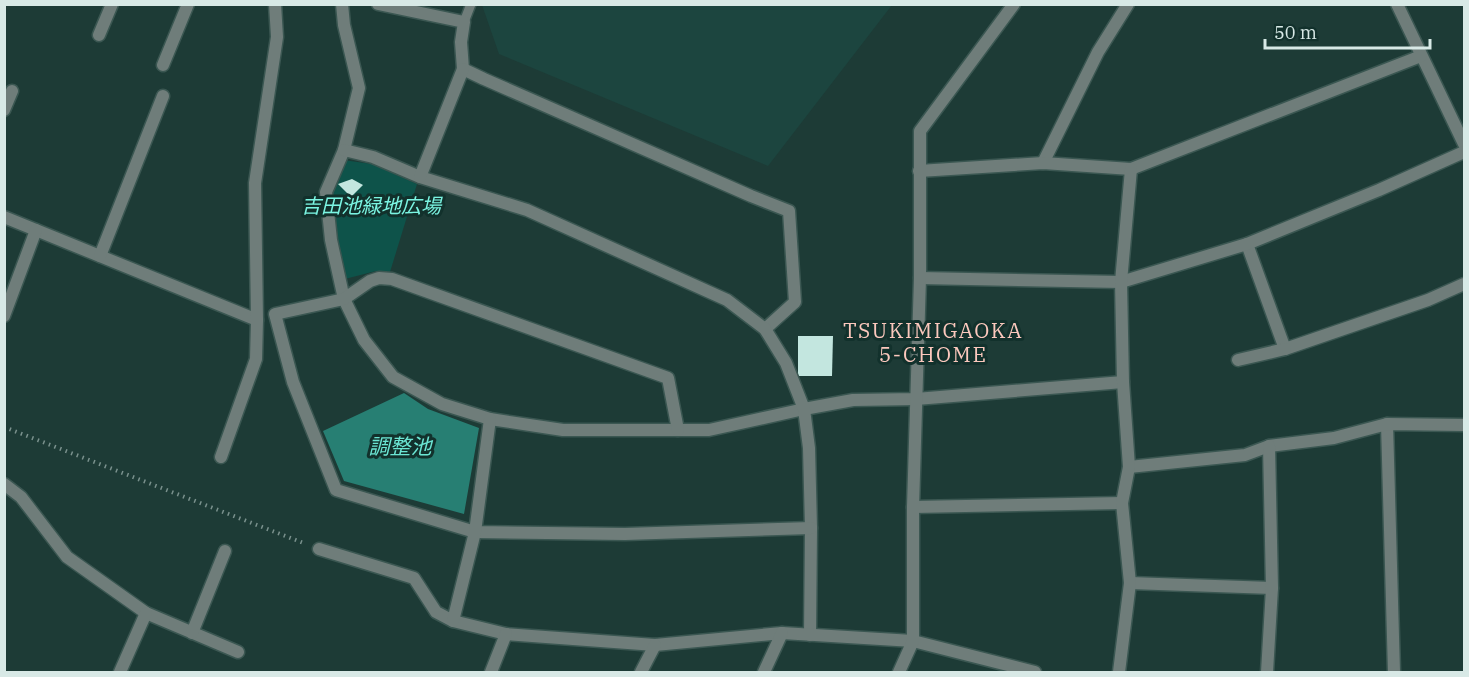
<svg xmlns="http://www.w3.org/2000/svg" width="1469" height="677" font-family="'IBM Plex Serif','Noto Sans JP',serif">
  <rect width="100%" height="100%" fill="#1d3b36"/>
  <!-- built -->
  <path fill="#1c453f" d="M482,5v-1l410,1 -124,161 -269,-112z"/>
  <!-- green -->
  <path fill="#0e534a" d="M343,160l29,4 45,20 -27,88 -14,-1 -35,9 -9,-94z"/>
  <!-- water -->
  <path fill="#277f73" d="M404,393l24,16 51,19 -15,86 -120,-33 -21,-50z"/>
  <!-- building -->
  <g fill="#c3e6df">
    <path d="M352,179l11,6 -12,12 -13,-13z"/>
    <path d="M798,336h35l-1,40h-34z"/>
  </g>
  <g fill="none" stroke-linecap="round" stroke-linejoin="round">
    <!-- lane casing -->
    <g stroke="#3b5752" stroke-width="12">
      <path id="lane" d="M464,22l7,-18"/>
    </g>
    <!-- street casing -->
    <g stroke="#3b5752" stroke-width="15">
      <g id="street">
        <path d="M342,4l2,21 15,63 -15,62 -18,42 5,48 13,59 20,41 29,37 49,27 48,15 73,11h146l95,-21 49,-9 63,-1 207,-17"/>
        <path d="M378,4l86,18 -3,20 2,27 21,10 267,117 38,15 6,91 -30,27"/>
        <path d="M1397,4l67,140"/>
        <path d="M99,35l13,-31"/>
        <path d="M163,65l25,-61"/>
        <path d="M4,110l8,-19"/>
        <path d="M344,150l29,7 47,20 107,33 200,90 38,29 21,34 18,46 5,39 2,80 -1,107"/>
        <path d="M1043,163l55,-111 30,-48"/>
        <path d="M919,171l124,-8 88,6 290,-113"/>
        <path d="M420,177l43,-108"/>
        <path d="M4,217l253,103"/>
        <path d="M1247,244l38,105 143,-49 36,-16"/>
        <path d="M100,256l63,-160"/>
        <path d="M920,278l201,4 126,-38 132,-54 85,-38"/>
        <path d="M4,316l32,-86"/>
        <path d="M1238,360l47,-11"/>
        <path d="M1387,424l7,248"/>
        <path d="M678,430l-10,-52 -276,-99 -13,-1 -9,3 -26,18 -69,15 18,68 43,108 139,42 150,2 186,-6"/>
        <path d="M221,457l35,-98 1,-39 -2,-137 22,-146 -2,-33"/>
        <path d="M1129,467l116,-12 24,-9 65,-8 53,-14 77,1"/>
        <path d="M4,484l17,13 46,60 79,56 92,39"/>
        <path d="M913,507l209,-4"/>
        <path d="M319,549l95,29 22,34 17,9 53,13 149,11 127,-12 131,8 122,31"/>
        <path d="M1130,583l142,5"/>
        <path d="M453,621l22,-89 15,-113"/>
        <path d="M192,633l33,-82"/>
        <path d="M120,672l26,-59"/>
        <path d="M491,672l15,-38"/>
        <path d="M641,672l14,-27"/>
        <path d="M764,672l18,-39"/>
        <path d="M899,672l14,-31v-134l7,-229v-147l94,-127"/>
        <path d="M1119,672l11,-89 -8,-80 7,-36 -6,-85 -2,-100 10,-113"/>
        <path d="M1267,672l5,-84 -3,-142"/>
      </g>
    </g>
    <!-- path -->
    <path stroke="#7a918d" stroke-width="4" stroke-dasharray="1.5 4.5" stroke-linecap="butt" d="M4,427l302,117"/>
    <!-- lane -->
    <use href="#lane" stroke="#6f7d7a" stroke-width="9"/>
    <!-- street -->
    <use href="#street" stroke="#6f7d7a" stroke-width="12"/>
  </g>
  <g text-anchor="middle" stroke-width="6" stroke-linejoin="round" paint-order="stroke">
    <!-- park labels -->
    <g font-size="20" font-style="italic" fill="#7bf5e2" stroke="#12312c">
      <text x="371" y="213">吉田池緑地広場</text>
    </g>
    <!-- neighbourhood labels -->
    <g font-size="21" letter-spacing="1.5" fill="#fbc8bd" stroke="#12312c">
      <text x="933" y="338">TSUKIMIGAOKA<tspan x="933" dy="24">5-CHOME</tspan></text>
    </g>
    <!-- water labels -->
    <g font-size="21" font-style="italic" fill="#6be5d3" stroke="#12312c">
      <text x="400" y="454">調整池</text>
    </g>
  </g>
  <!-- border -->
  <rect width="1469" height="677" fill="none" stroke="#d8e9e6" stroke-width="12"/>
  <!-- scale -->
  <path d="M1265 39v9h165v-9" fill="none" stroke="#d8e9e6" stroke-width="3"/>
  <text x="1274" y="39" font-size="18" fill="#d8e9e6" stroke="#12312c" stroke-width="4.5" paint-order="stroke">50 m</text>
</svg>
